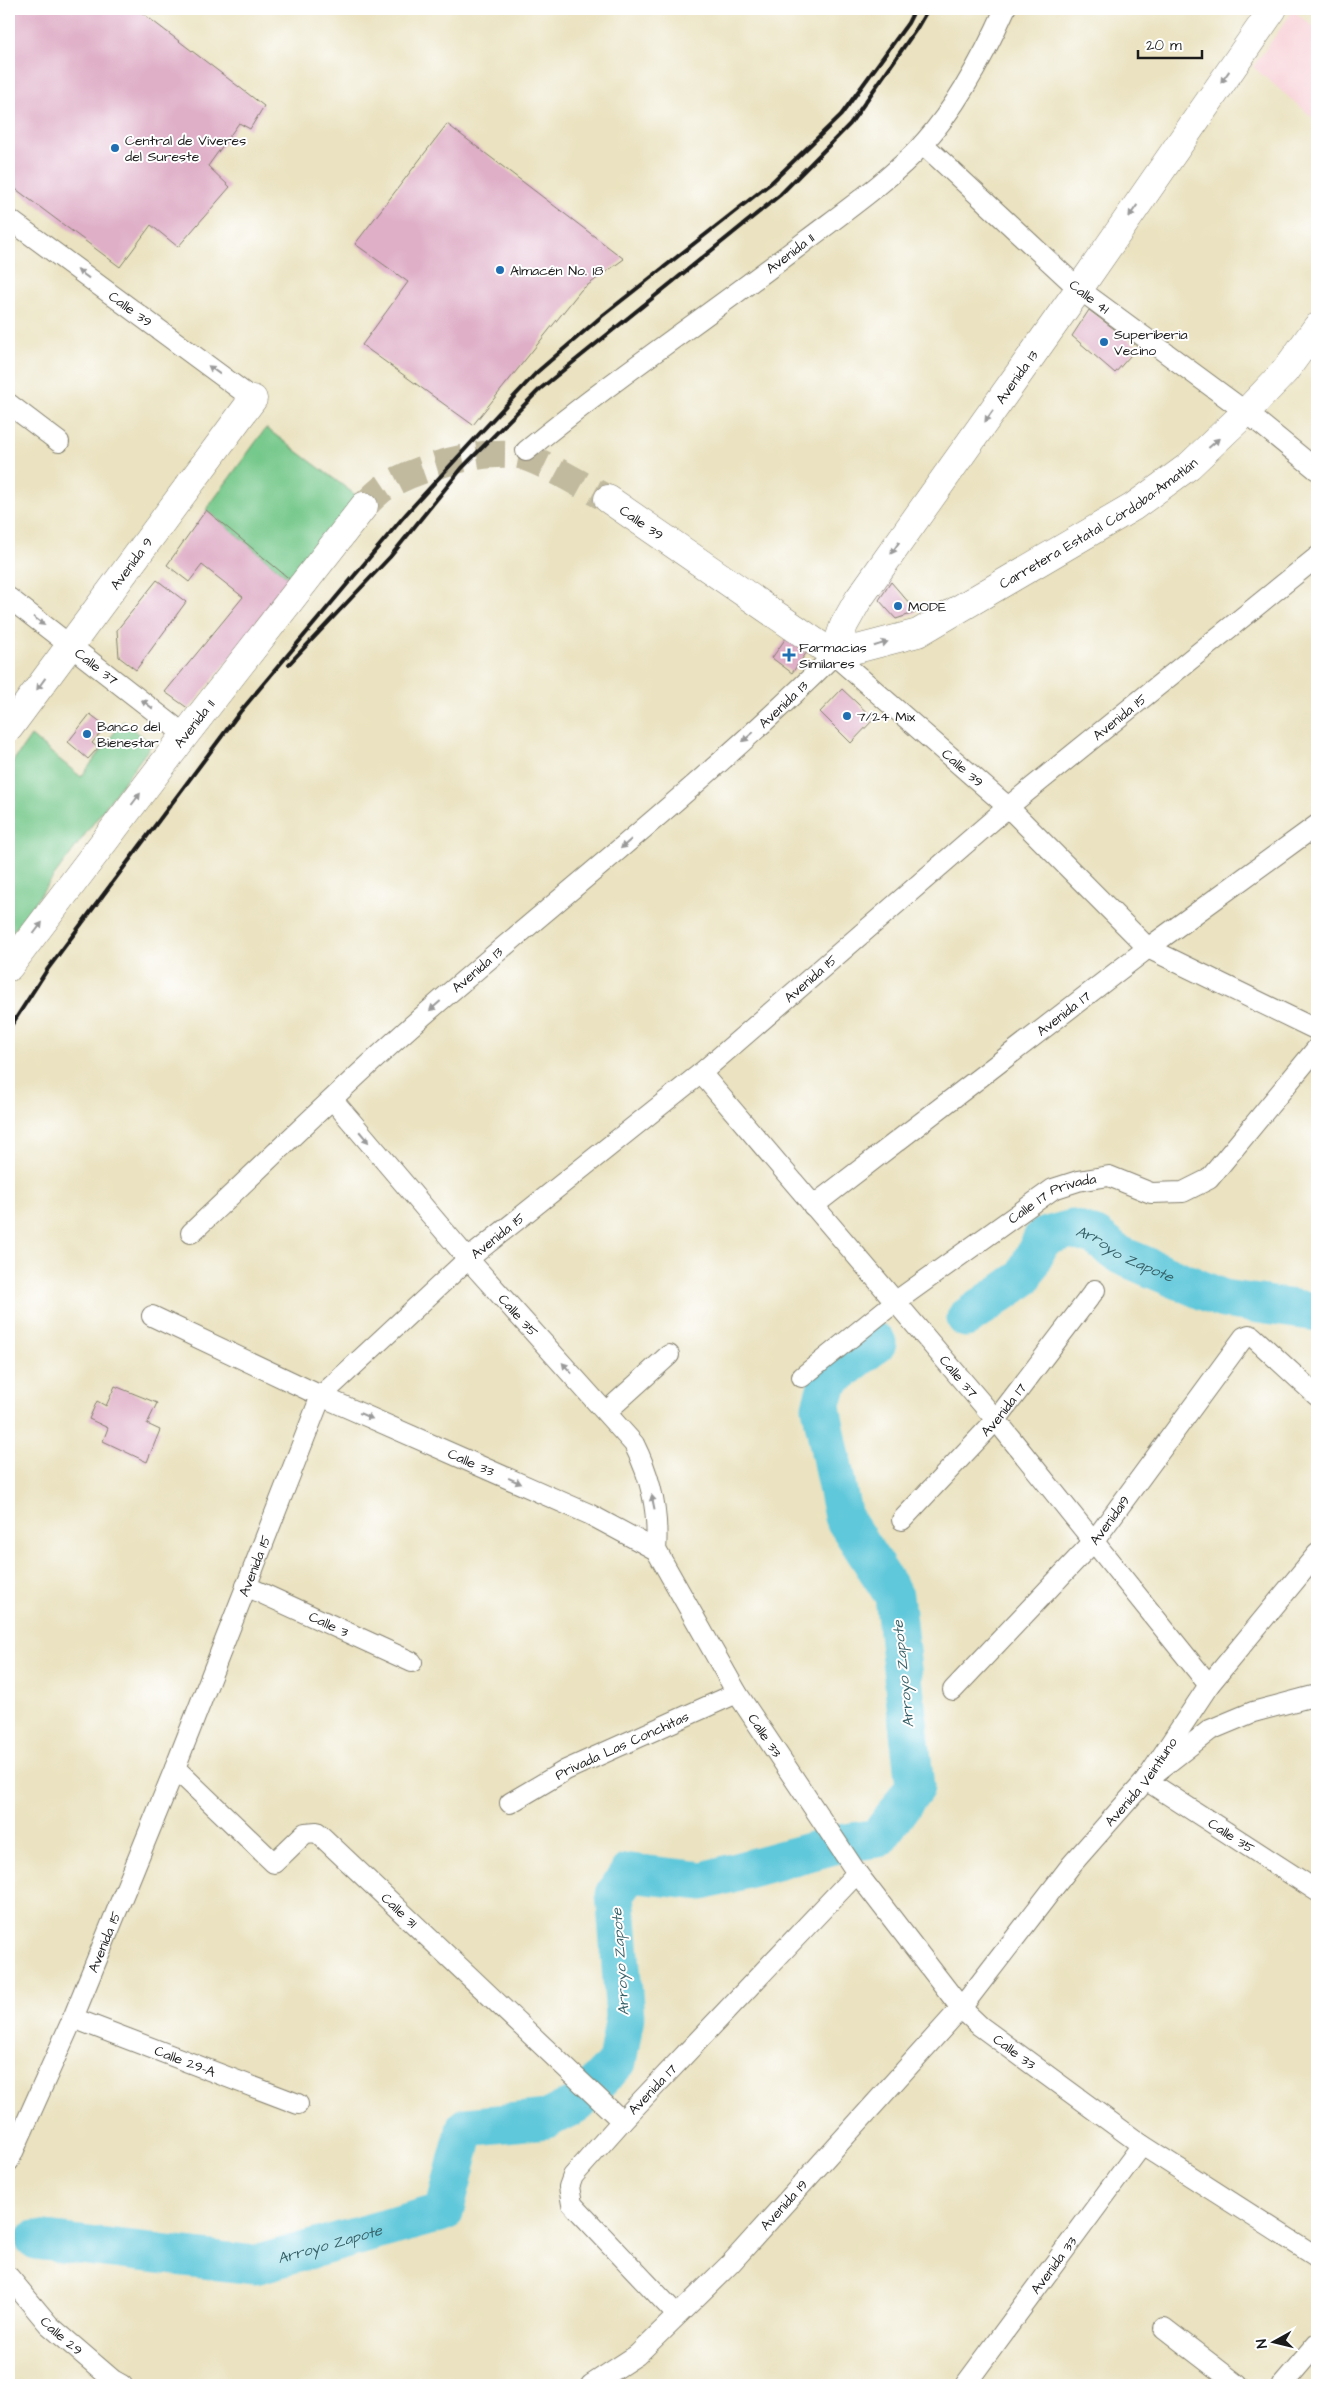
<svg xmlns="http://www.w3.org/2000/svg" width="1326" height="2394" font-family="'Architects Daughter',sans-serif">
  <rect width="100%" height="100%" fill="#fff"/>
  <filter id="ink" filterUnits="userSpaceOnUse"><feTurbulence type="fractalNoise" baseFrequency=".02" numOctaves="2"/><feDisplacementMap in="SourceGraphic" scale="10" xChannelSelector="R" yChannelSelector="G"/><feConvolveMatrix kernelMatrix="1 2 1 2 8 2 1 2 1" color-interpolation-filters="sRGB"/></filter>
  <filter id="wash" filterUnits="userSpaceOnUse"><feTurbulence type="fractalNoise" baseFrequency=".0096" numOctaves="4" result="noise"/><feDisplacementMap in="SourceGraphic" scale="20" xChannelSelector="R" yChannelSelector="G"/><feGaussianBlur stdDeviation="1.12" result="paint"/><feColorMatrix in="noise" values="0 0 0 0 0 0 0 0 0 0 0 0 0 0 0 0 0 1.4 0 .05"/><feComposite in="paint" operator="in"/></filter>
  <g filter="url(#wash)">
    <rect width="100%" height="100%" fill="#eae2c0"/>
    <!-- built -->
    <path fill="#f7cfd5" d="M1293,11l24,18v92l-64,-54z"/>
    <!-- green -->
    <g fill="#75c88a" stroke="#487253">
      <path d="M266,428l91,68 -65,85 -86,-71z"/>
      <path d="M123,721l29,23 -143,193v-170l22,-31 50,41z"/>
    </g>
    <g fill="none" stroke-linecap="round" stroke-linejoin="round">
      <!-- river -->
      <g stroke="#5fc8da" stroke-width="39">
        <path id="s1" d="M966,1318l57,-40 20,-41 29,-8 24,8 24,18 103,44 94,13"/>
        <path id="s2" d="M35,2240l220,25 189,-53 22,-85 81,-8 31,-16 39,-41 8,-45 -10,-123 14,-21 74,8 135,-37 40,-6 37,-51 -21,-191 -51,-79 -22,-110 7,-25 49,-39"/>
      </g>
    </g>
    <g id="blocks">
      <!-- building -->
      <g fill="#dfafc7">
        <path d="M9,9h128l127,97 -14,23 -11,-6 -31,43 22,21 -52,60 -27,-22 -31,42 -111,-83z"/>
        <path d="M447,124l177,135 -43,31 -108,135 -111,-80 46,-63 -53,-38z"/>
        <path d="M1089,310l49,37 -23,26 -43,-37z"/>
        <path d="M206,510l86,71 -103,128 -24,-17 78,-95 -41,-32 -13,17 -22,-17z"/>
        <path d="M157,580l29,22 -50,68 -17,-13 -2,-27z"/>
        <path d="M891,582l26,30 -21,7 -17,-19z"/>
        <path d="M786,638l21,14 -15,21 -20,-15z"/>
        <path d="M842,689l32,30 -23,24 -31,-31z"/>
        <path d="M90,714l16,12 -14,17 6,5 -10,11 -20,-17z"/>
        <path d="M115,1386l42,17 -10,21 13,6 -13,32 -44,-21 5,-13 -19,-9 8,-18 9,5z"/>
      </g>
    </g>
  </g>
  <g filter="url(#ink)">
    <use href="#blocks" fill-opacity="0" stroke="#837f6e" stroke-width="1"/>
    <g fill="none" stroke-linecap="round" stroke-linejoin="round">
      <!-- secondary-tunnel -->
      <path stroke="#c1ba9f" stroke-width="28" stroke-dasharray="28 14" stroke-linecap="butt" d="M364,506c5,-5 11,-11 17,-16 27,-21 112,-45 145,-33 27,10 56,29 82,42"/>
      <!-- street casing -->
      <g stroke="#837f6e" stroke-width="22">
        <g id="street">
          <path id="s3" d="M923,144l156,145 167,123 71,58"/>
          <path id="s4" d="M9,219l244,180"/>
          <path d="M9,404l50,38"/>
          <path id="s5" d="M526,451c91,-75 188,-139 281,-211 38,-29 84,-61 116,-96 35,-39 61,-88 82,-135"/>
          <path id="s6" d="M9,598l176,137"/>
          <path id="s7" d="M701,1073l295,347 213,265"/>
          <path id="s8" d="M333,1100l135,159 166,185c17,34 25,67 22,106"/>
          <path id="s9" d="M813,1206l335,-258 169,-123"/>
          <path id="s10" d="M191,1233c80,-75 158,-153 241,-225 135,-117 276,-227 402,-353l174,152 140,141 169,82"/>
          <path id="s11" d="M152,1316l169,80 268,118 67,36 81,143 120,180 104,135 19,18 162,119 175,112"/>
          <path id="s12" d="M802,1377l93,-75 158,-113 25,-8 31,-5 42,17 32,-1 26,-13 108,-131"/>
          <path d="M606,1412l63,-57"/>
          <path id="s13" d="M902,1520l94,-100 99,-130"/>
          <path id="s14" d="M246,1586l166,76"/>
          <path id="s15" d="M953,1690l141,-149 150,-204 5,-2 3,1 65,60"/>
          <path id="s16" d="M1317,1695l-64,17 -43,18 -64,50 171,111"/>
          <path id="s17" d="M175,1768l99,95 31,-30 12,-1 305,289"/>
          <path id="s18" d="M510,1803l56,-33 171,-77"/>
          <path id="s19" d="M73,2018l225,86"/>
          <path id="s20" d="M9,2161l64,-143 102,-250 146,-372 147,-137 233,-186 307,-266 309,-250"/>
          <path id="s21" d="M9,2277l40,48 64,55 9,5"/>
          <path id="s22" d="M676,2314l-104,-110 -3,-17 4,-11 49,-55 235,-248"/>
          <path d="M1164,2328l74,57"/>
          <path id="s23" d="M591,2385l46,-30 94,-92 230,-255 111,-144 74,-84 63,-95 108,-131"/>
          <path id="s24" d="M965,2385l177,-240"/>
          <path d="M1282,2385l35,-41"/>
        </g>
      </g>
      <!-- secondary casing -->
      <g stroke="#837f6e" stroke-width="29">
        <g id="secondary">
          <path id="s25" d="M608,499l226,156"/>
          <path id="s26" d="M834,655l10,-30 14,-25 221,-311 194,-280"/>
          <path id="s27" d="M834,655l84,-22 215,-126 56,-41 57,-54 39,-41 32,-44"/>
          <path id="s28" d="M9,728l244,-329"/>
          <path id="s29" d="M9,967l176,-232 179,-229"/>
        </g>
      </g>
      <!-- street -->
      <use href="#street" stroke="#fff" stroke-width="20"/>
      <!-- secondary -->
      <use href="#secondary" stroke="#fff" stroke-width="28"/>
      <!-- rail -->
      <g stroke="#1c1c1c" stroke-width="4">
        <path d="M289,664l101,-107 72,-89 78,-79 240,-194 70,-71 67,-96 11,-19"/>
        <path d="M9,1029l38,-59 193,-258 166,-198 63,-69 67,-72 66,-57 169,-133 70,-68 67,-92 7,-14"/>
      </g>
    </g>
    <!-- one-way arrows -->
    <defs><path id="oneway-solid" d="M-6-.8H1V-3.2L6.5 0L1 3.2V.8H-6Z" transform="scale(1.25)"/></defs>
    <g fill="#999">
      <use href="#oneway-solid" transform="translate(1225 77) rotate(125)"/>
      <use href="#oneway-solid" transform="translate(1133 211) rotate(125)"/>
      <use href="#oneway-solid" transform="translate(83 274) rotate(-144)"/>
      <use href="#oneway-solid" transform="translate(214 370) rotate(-144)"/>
      <use href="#oneway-solid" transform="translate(989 416) rotate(125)"/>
      <use href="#oneway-solid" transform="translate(1214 443) rotate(-42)"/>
      <use href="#oneway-solid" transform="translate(895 548) rotate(125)"/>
      <use href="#oneway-solid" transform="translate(39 621) rotate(37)"/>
      <use href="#oneway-solid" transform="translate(881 644) rotate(-17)"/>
      <use href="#oneway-solid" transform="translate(41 684) rotate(126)"/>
      <use href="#oneway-solid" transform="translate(147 704) rotate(-142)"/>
      <use href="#oneway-solid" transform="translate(748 737) rotate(139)"/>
      <use href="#oneway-solid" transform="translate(136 799) rotate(-53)"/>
      <use href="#oneway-solid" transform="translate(626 844) rotate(139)"/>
      <use href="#oneway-solid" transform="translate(38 928) rotate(-53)"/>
      <use href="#oneway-solid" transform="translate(435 1006) rotate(139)"/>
      <use href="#oneway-solid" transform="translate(364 1137) rotate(50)"/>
      <use href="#oneway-solid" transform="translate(567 1368) rotate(-132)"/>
      <use href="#oneway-solid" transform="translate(366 1416) rotate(24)"/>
      <use href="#oneway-solid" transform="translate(515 1481) rotate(24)"/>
      <use href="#oneway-solid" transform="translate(653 1502) rotate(-102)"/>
    </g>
  </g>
  <!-- markers -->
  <g fill="#1f6fb2" stroke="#fff" stroke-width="2">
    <circle cx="115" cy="148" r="5"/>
    <circle cx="500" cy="270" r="5"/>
    <circle cx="1104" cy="342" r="5"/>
    <circle cx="898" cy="606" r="5"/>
    <path d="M786.5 647.5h5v5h5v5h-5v5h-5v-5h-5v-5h5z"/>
    <circle cx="847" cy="716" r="5"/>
    <circle cx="87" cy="734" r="5"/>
  </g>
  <g text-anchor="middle" stroke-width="4" stroke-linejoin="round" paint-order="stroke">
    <!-- poi labels -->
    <g font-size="14" fill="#1c1c1c" stroke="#fff" text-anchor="start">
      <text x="125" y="145">Central de Víveres<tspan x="125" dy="16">del Sureste</tspan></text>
      <text x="510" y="275">Almacén No. 18</text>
      <text x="1114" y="339">Superiberia<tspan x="1114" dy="16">Vecino</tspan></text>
      <text x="908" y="611">MODE</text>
      <text x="799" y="652">Farmacias<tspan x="799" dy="16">Similares</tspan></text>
      <text x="857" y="721">7/24 Mix</text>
      <text x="97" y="731">Banco del<tspan x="97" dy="16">Bienestar</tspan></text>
    </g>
    <!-- street labels -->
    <g font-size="14" fill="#1c1c1c" stroke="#fff">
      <text dy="5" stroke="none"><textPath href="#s5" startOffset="330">Avenida 11</textPath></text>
      <text dy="5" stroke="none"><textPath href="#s3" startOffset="226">Calle 41</textPath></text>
      <text dy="5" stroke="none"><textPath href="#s4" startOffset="151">Calle 39</textPath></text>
      <text dy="5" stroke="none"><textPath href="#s26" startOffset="334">Avenida 13</textPath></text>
      <text dy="5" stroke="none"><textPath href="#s25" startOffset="41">Calle 39</textPath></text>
      <text dy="5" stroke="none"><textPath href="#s27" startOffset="298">Carretera Estatal Córdoba-Amatlán</textPath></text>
      <text dy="5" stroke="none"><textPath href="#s28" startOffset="205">Avenida 9</textPath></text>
      <text dy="5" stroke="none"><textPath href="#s6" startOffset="111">Calle 37</textPath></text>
      <text dy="5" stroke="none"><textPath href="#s10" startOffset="794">Avenida 13</textPath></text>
      <text dy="5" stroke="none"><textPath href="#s20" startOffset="1875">Avenida 15</textPath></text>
      <text dy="5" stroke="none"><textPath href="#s29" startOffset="306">Avenida 11</textPath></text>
      <text dy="5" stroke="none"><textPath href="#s10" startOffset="1036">Calle 39</textPath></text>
      <text dy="5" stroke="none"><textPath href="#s10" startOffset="389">Avenida 13</textPath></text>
      <text dy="5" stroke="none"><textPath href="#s20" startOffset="1470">Avenida 15</textPath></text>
      <text dy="5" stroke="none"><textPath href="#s9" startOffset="316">Avenida 17</textPath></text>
      <text dy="5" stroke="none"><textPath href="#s12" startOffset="309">Calle 17 Privada</textPath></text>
      <text dy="5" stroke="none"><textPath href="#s20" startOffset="1065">Avenida 15</textPath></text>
      <text dy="5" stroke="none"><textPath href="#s8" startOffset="284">Calle 35</textPath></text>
      <text dy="5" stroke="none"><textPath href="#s7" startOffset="398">Calle 37</textPath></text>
      <text dy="5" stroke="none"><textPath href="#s13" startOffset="150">Avenida 17</textPath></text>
      <text dy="5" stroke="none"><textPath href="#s11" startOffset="351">Calle 33</textPath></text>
      <text dy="5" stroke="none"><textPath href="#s15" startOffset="231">Avenida19</textPath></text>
      <text dy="5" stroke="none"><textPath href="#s20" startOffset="644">Avenida 15</textPath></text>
      <text dy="5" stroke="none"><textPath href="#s14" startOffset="91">Calle 3</textPath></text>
      <text dy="5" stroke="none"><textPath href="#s11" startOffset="771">Calle 33</textPath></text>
      <text dy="5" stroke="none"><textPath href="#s18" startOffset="126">Privada Las Conchitas</textPath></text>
      <text dy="5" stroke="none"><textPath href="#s23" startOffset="819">Avenida Veintiuno</textPath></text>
      <text dy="5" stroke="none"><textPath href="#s16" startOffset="296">Calle 35</textPath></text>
      <text dy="5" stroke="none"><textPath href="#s17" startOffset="306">Calle 31</textPath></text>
      <text dy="5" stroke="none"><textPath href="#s20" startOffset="239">Avenida 15</textPath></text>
      <text dy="5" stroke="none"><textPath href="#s11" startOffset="1176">Calle 33</textPath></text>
      <text dy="5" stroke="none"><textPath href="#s19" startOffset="120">Calle 29-A</textPath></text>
      <text dy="5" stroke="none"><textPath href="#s22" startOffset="298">Avenida 17</textPath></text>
      <text dy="5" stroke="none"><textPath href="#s23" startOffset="265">Avenida 19</textPath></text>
      <text dy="5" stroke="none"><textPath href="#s24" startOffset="149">Avenida 33</textPath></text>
      <text dy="5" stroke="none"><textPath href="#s21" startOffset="79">Calle 29</textPath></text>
    </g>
    <!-- water labels -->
    <g font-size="15" font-style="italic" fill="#376168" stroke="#fff">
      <text dy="5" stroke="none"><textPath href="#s1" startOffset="204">Arroyo Zapote</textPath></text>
      <text transform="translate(903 1674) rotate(-96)" y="5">Arroyo Zapote</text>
      <text transform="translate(620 1962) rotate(-94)" y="5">Arroyo Zapote</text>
      <text dy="5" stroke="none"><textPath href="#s2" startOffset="299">Arroyo Zapote</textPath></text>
    </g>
  </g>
  <!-- margin -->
  <rect width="1326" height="2394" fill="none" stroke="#fff" stroke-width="30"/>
  <!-- north arrow -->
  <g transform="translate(1274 2342) rotate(262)" stroke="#ffffff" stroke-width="4" paint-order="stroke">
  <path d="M0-4L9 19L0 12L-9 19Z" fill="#1c1c1c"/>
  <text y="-8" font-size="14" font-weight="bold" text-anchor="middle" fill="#1c1c1c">N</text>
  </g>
  <!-- scale -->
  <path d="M1138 50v8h64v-8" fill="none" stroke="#1c1c1c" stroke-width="2.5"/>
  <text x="1146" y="50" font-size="15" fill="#1c1c1c" stroke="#ffffff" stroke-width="4" paint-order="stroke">20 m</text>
</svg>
